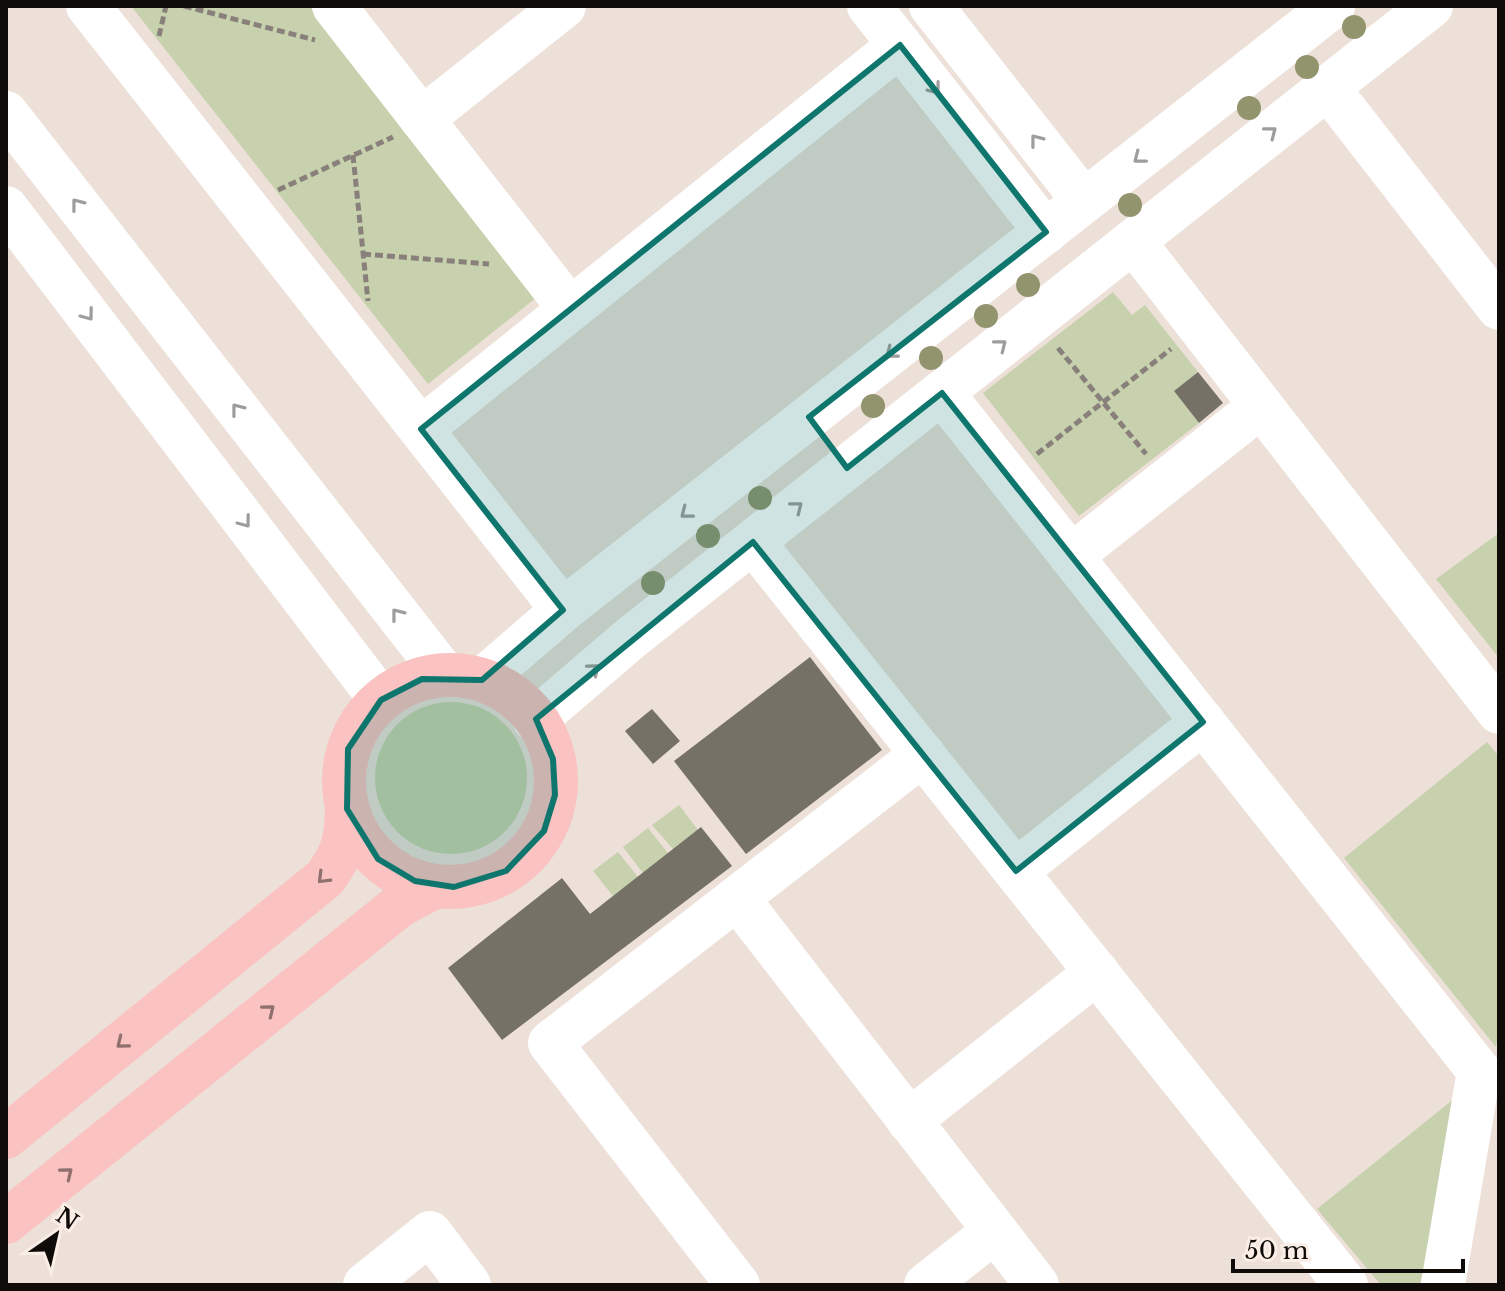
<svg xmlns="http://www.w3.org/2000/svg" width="1505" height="1291" font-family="'Libre Baskerville',serif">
  <rect width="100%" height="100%" fill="#ede0d9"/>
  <!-- green -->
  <g fill="#c7d1ad">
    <path d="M131,6h179l227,291 -109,87z"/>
    <path d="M1113,292l19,23 13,-10 53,67 -24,19 25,32 -120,93 -96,-123z"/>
    <path d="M1499,533v125l-63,-79z"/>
    <circle cx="451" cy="778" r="76"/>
    <path d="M1487,742l12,14v272l-3,19 -152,-189z"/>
    <path d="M679,805l19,25 -25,19 -21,-24z"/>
    <path d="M648,828l20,25 -25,20 -20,-26z"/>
    <path d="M618,852l20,25 -25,19 -20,-25z"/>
    <path d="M1455,1098l-35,187h-39l-64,-76z"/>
  </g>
  <!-- building -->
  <g fill="#757166">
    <path d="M1198,372l25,31 -24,20 -25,-32z"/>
    <path d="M810,657l72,93 -136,104 -72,-93z"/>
    <path d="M652,709l28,32 -27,23 -28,-33z"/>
    <path d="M701,827l31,39 -230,174 -54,-72 114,-90 28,36z"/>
  </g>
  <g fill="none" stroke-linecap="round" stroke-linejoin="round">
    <!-- path -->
    <g stroke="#89807b" stroke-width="5" stroke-dasharray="8 4" stroke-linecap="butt">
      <path d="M184,6l131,34"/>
      <path d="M159,36l7,-30"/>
      <path d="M353,155l15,146"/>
      <path d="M278,190l115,-53"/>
      <path d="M363,254l126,10"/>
      <path d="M1058,348l88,106"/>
      <path d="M1037,454l134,-105"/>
    </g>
    <!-- minor -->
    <g stroke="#fff" stroke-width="44">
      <path d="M88,6l475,604"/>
      <path d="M334,6l236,303"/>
      <path d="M869,6l177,226"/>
      <path d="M931,6l153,195"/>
      <path d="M1328,88l171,220"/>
      <path d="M6,113l439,562"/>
      <path d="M422,119l142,-113"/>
      <path d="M6,208l375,492"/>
      <path d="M1133,241l366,471"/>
      <path d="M942,393l537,678 -36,214"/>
      <path d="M421,429l479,-384"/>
      <path d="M753,542l593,743"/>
      <path d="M1071,556l190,-150"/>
      <path d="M482,680l81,-70 770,-604"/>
      <path d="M535,720l97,-83 799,-631"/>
      <path d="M1016,871l187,-149"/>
      <path d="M737,898l300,387"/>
      <path d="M909,1121l188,-149"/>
      <path d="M365,1285l65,-52 39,52"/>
      <path d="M738,1285l-188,-242 373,-289"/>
      <path d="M926,1285l69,-54"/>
    </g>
    <!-- major -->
    <g stroke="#fac2c1" stroke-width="44">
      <circle cx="450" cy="781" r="106"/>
      <path d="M6,1137l319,-259c19,-26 21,-38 22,-70"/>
      <path d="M6,1222l394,-317 36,-19"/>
    </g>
  </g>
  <!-- trees -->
  <g fill="#92946e">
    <circle cx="1354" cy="27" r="12"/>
    <circle cx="1307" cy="67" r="12"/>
    <circle cx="1249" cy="108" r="12"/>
    <circle cx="1130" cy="205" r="12"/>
    <circle cx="1028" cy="285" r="12"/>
    <circle cx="986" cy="316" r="12"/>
    <circle cx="931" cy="358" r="12"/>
    <circle cx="873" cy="406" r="12"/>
    <circle cx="760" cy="498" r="12"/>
    <circle cx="708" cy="536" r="12"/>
    <circle cx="653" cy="583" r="12"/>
  </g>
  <!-- one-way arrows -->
  <defs><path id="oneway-chevron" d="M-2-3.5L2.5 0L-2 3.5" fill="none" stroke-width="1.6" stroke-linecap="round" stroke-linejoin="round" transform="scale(2)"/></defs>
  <g stroke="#9f9d9c">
    <use href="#oneway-chevron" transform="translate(935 89) rotate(52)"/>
    <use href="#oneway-chevron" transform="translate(1271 132) rotate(-38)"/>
    <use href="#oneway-chevron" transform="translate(1036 140) rotate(-128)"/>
    <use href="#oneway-chevron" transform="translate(1139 158) rotate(142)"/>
    <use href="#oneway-chevron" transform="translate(77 204) rotate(-128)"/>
    <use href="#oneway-chevron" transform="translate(88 315) rotate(53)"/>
    <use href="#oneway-chevron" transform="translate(1001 345) rotate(-38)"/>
    <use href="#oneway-chevron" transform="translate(891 353) rotate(142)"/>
    <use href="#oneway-chevron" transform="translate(237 409) rotate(-128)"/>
    <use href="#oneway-chevron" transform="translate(797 507) rotate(-38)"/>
    <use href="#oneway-chevron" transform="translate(686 513) rotate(142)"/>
    <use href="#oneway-chevron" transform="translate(245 522) rotate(53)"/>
    <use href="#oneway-chevron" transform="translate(397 614) rotate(-128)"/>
    <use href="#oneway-chevron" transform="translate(594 669) rotate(-40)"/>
  </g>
  <g stroke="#90706e">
    <use href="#oneway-chevron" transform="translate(323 878) rotate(135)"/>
    <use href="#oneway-chevron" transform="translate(269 1010) rotate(-39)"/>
    <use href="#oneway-chevron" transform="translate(122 1043) rotate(141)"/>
    <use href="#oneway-chevron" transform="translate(67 1173) rotate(-39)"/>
  </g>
  <!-- marked area -->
  <path fill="#0f766e" fill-opacity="0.2" stroke="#0f766e" stroke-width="6" stroke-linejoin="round" d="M900,45l146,187 -237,185 38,51 95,-75 261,329 -187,149 -263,-329 -217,177 17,40 2,36 -11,36 -38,40 -52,16 -39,-6 -37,-22 -31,-50 1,-60 33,-49 41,-21 60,1 81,-70 -142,-181z"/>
  <!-- border -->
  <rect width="1505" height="1291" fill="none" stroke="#0f0b08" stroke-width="16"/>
  <!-- north arrow -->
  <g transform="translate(56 1235) rotate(34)" stroke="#faeee6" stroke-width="6" paint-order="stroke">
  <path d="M0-6L14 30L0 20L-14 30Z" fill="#0f0b08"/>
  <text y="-12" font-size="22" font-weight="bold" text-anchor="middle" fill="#0f0b08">N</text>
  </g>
  <!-- scale -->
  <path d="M1233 1259v12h230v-12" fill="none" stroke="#0f0b08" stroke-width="4"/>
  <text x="1245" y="1259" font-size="24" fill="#0f0b08" stroke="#faeee6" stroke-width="6" paint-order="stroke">50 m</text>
</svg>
